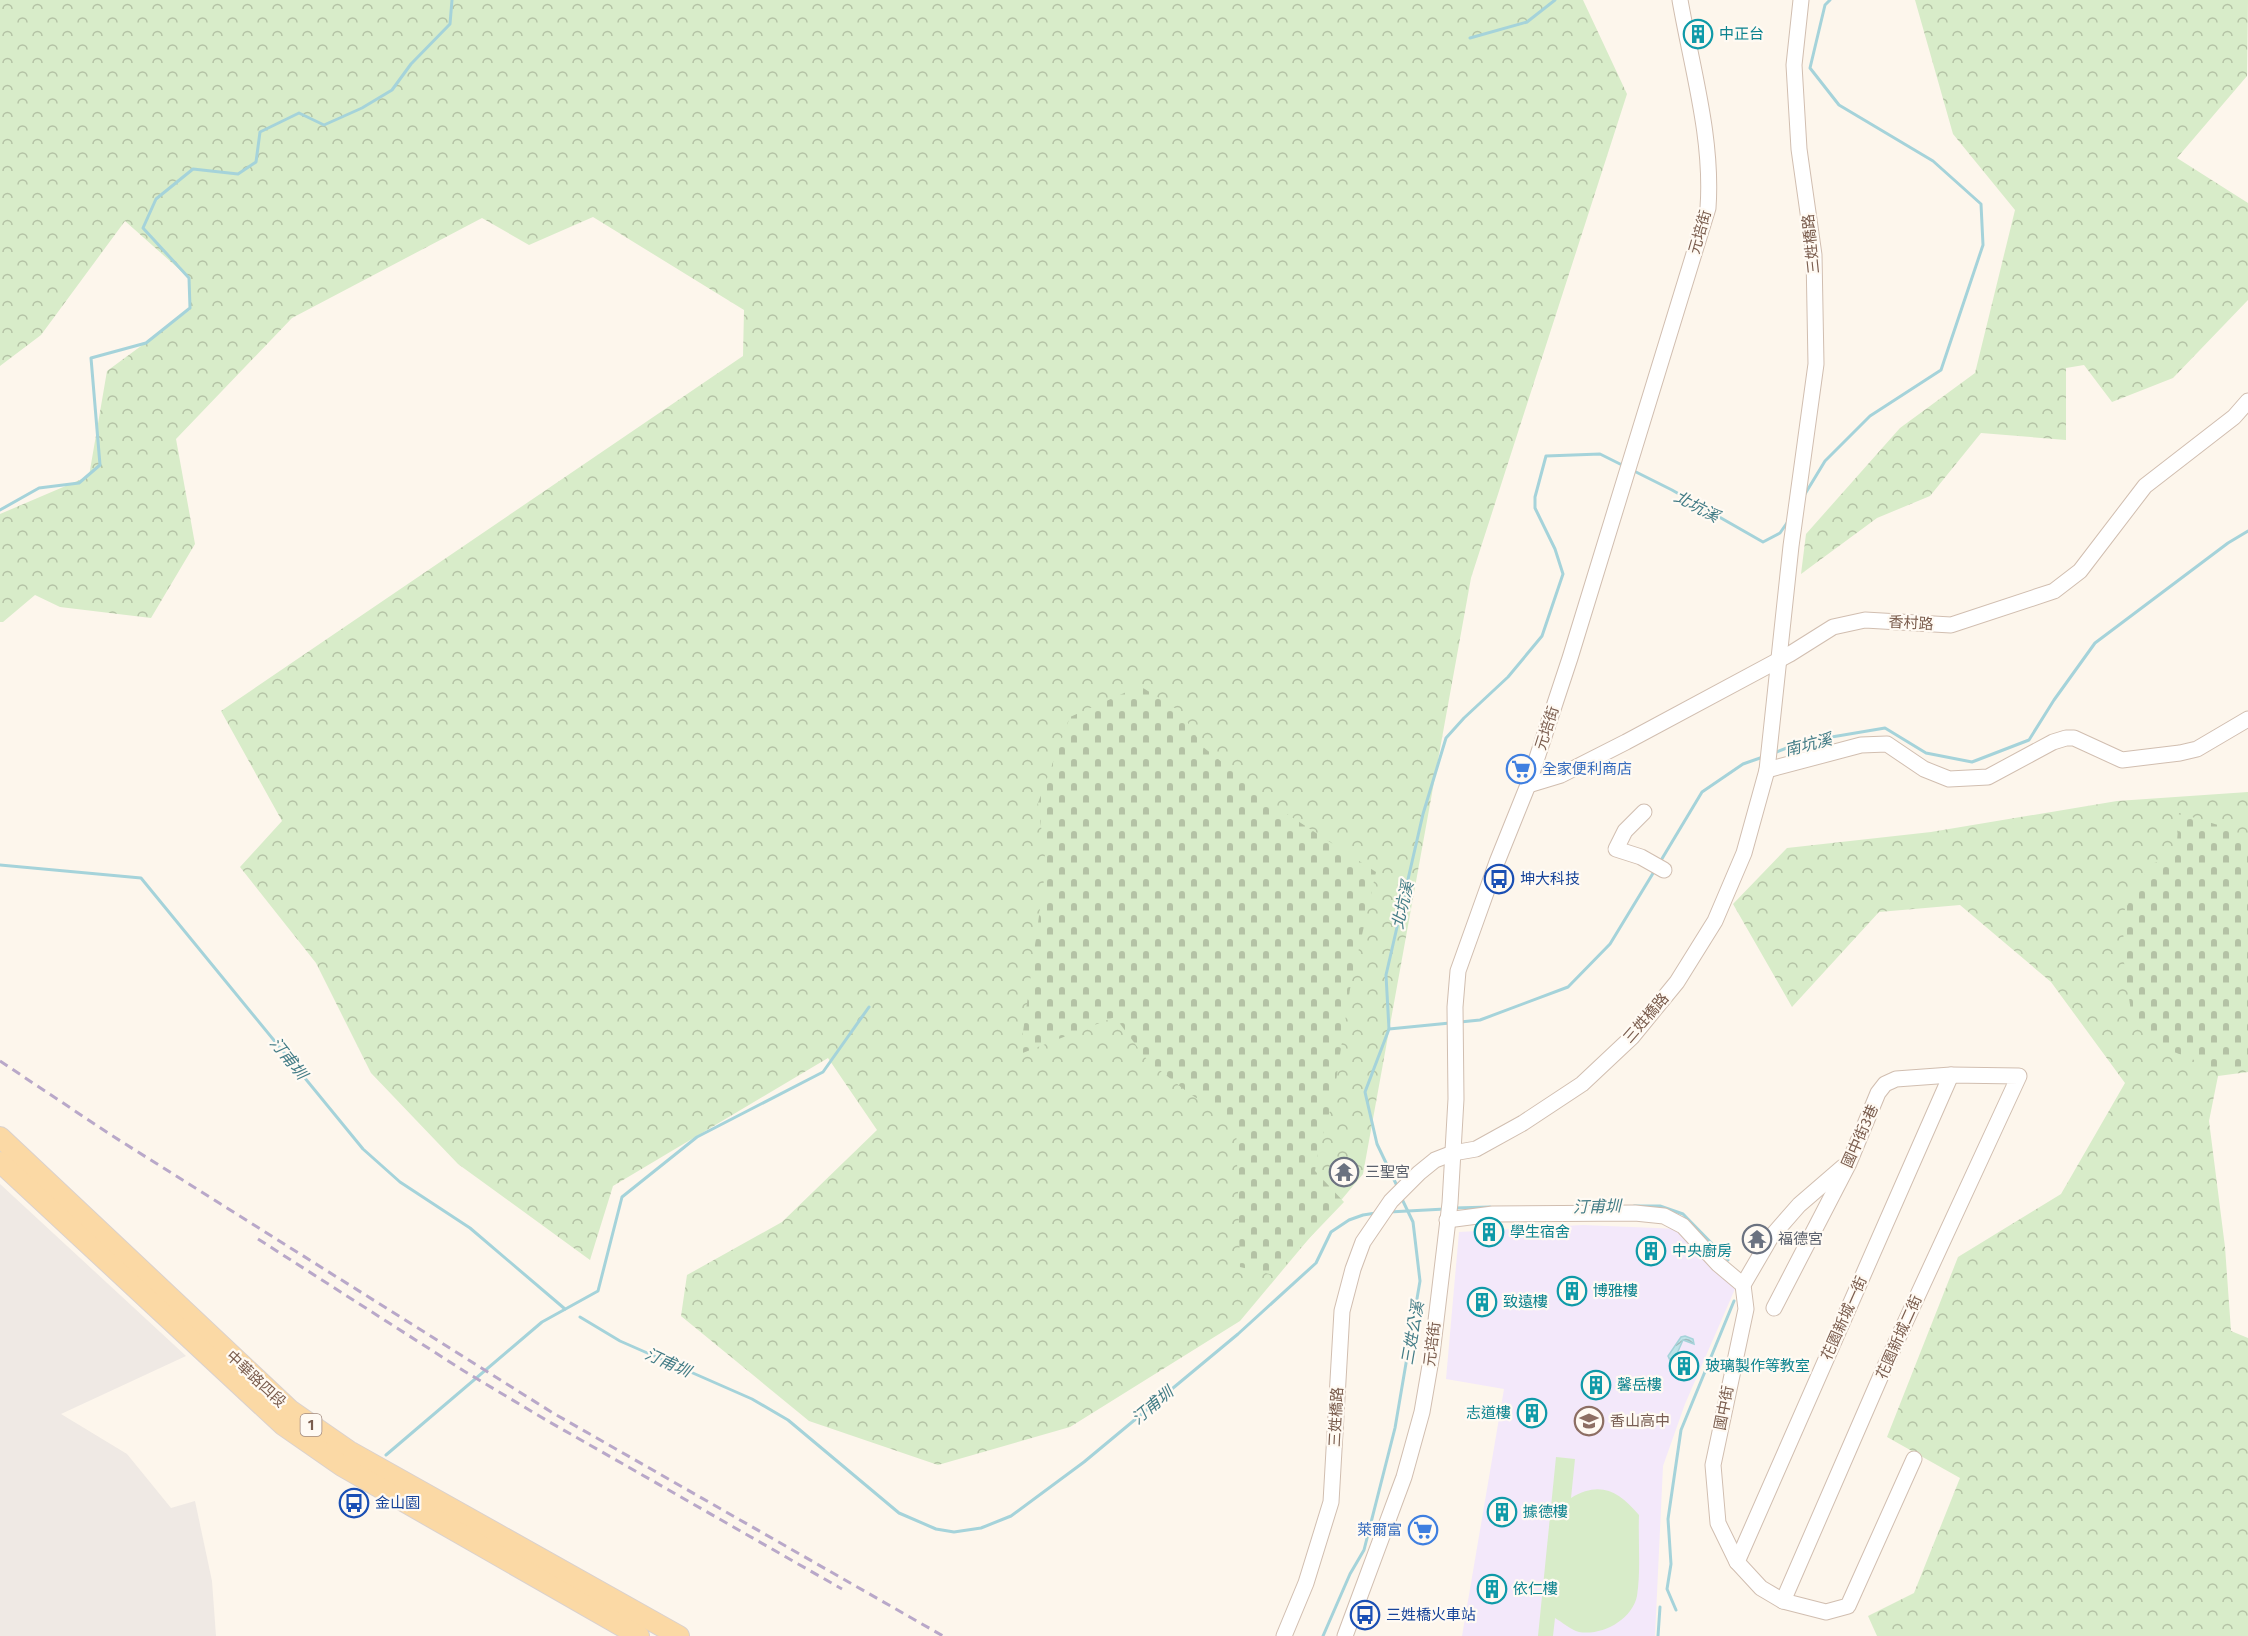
<svg xmlns="http://www.w3.org/2000/svg" width="2248" height="1636" font-family="'Fira Sans','Noto Sans TC',sans-serif">
  <defs>
    <pattern id="forest-crowns" width="20" height="18" patternUnits="userSpaceOnUse" patternTransform="scale(1.5)"><rect width="20" height="18" fill="#d8ecc9"/><path d="M2 6a3 3 0 1 1 6 0M12 15a3 3 0 1 1 6 0" fill="none" stroke="#b4c2a5"/></pattern>
    <pattern id="cemetery-stones" width="16" height="16" patternUnits="userSpaceOnUse" patternTransform="scale(1.5)"><rect width="16" height="16" fill="#d8ecc9"/><path d="M2 7V4a2 2 0 0 1 4 0v3zM10 15v-3a2 2 0 0 1 4 0v3z" fill="#b4c2a5"/></pattern>
    <pattern id="water-waves" width="16" height="10" patternUnits="userSpaceOnUse" patternTransform="scale(1.5)"><rect width="16" height="10" fill="#bfe3e8"/><path d="M0 5q4-4 8 0t8 0" fill="none" stroke="#a0bbbe"/></pattern>
  </defs>
  <rect width="100%" height="100%" fill="#fdf6ec"/>
  <!-- industrial -->
  <path fill="#efe9e4" d="M0,1184l186,172 -125,58 66,40 44,54 24,-7 17,80 4,55h-216z"/>
  <!-- education -->
  <path fill="#f3e8fa" d="M1583,1225l97,4 55,60 -50,115 -22,62 -8,170h-193l42,-247 -58,-10 13,-147z"/>
  <!-- forest -->
  <g fill="url(#forest-crowns)">
    <path d="M0,0h1583l44,94 -156,484 -108,596 -123,147 -170,106 -132,38 -129,-44 -128,-105 6,-41 95,-53 95,-92 -49,-72 -215,128 -23,74 -132,-96 -87,-91 -55,-110 -76,-96 42,-46 -61,-110 522,-355 1,-46 -151,-93 -64,28 -47,-27 -190,100 -116,121 19,105 -44,74 -91,-11 -25,-12 -32,27h-3v-108l89,-38 18,-105 83,-61 -1,-32 -64,-57 -84,114 -41,31z"/>
    <path d="M1915,0h333l-1,76 -70,82 71,45v97l-75,78 -61,24 -28,-37 -18,3v72l-85,-7 -51,63 -53,22 -76,56 5,-40 94,-106 75,-55 40,-163 -62,-76z"/>
    <path d="M2248,792v280l-30,4 -9,45 16,126 6,84 17,7v298h-371l-9,-20 46,-23 46,-115 -73,-41 71,-180 103,-63 64,-111 -74,-101 -91,-77 -81,7 -87,95 -59,-103 54,-56 144,-16 186,-31z"/>
  </g>
  <!-- cemetery -->
  <g fill="url(#cemetery-stones)">
    <path d="M1140,686l41,26 22,35 84,67 89,58 -26,117 -17,112 -14,46 -4,24 29,31 -70,73 -34,-8 -4,-145 -46,-28 -42,-33 -33,-44 -95,37 26,-189 -8,-62 32,-86z"/>
    <path d="M2179,813l52,16 17,17v219l-26,6 -58,-23 -33,-36 -8,-57 1,-44 27,-47 25,-8z"/>
  </g>
  <!-- garden -->
  <path fill="#d8ecc9" d="M1556,1457l19,2 -4,39c30,-18 48,-6 68,17 -1,26 2,55 -2,81 -5,24 -35,40 -58,36 -8,-2 -17,-10 -24,-14l-2,18h-15z"/>
  <!-- water -->
  <path fill="url(#water-waves)" stroke="#a5d3da" stroke-width="1.5" d="M1685,1336l8,3 1,5 -11,-4 -11,25 -4,-9 13,-19z"/>
  <g fill="none" stroke-linecap="round" stroke-linejoin="round">
    <!-- stream -->
    <g stroke="#a5d3da" stroke-width="3">
      <path d="M1470,38l57,-16 28,-22"/>
      <path d="M1634,471l38,19 91,52 17,-9 9,-13"/>
      <path d="M1805,494l20,-33 45,-45 71,-46 42,-125 -2,-41 -48,-43 -94,-56 -29,-37 15,-63 5,-5"/>
      <path d="M0,510l39,-22 40,-5 21,-18 -9,-107 55,-15 44,-35 -1,-30 -46,-50 13,-29 37,-30 45,5 18,-12 4,-30 39,-19 25,12 38,-17 30,-18 19,-26 39,-40 2,-24"/>
      <path d="M1774,753l28,-11 83,-14 41,25 46,9 57,-22 25,-40 41,-57 133,-100 20,-12"/>
      <path d="M1660,862l42,-70 41,-28 20,-7"/>
      <path d="M0,865l141,13 222,271 37,33 70,46 95,81"/>
      <path d="M1460,1022l20,-2 88,-33 42,-43 45,-74"/>
      <path d="M1389,1029l61,-6"/>
      <path d="M1398,1188l-21,-44 -12,-52 24,-63 -3,-54 37,-161 23,-76 18,-20 44,-41 34,-41 21,-62 -8,-25 -20,-41v-11l11,-41 54,-2 22,11"/>
      <path d="M1634,1206h26l23,8 45,46"/>
      <path d="M1454,1208l36,-1"/>
      <path d="M1389,1212l56,-3"/>
      <path d="M580,1317l40,24 132,58 36,21 111,93 37,16 18,3 27,-4 30,-12 73,-54 154,-128 78,-71 15,-31 18,-12 14,-5 13,-2"/>
      <path d="M386,1455l156,-133 56,-31 24,-94 75,-60 126,-65 46,-65"/>
      <path d="M1676,1610l-9,-21 4,-25 -3,-45 13,-89 53,-129"/>
      <path d="M1323,1636l27,-62 14,-24 31,-122 25,-147 -7,-59 -12,-25"/>
      <path d="M1658,1636l2,-29"/>
    </g>
    <!-- minor casing -->
    <g stroke="#d1beb0" stroke-width="17">
      <g id="minor">
        <path d="M1767,770l94,-25 26,-1 37,25 25,10 39,-2 65,-35 13,-4h8l48,22 58,-7 17,-4 51,-30"/>
        <path d="M1528,785l33,-10 65,-33 164,-88 43,-27 32,-7 86,5 103,-34 26,-20 65,-85 89,-69 14,-16"/>
        <path d="M1644,812l-19,19 -9,18 25,8 23,13"/>
        <path d="M1447,1220l46,-6 142,-1 29,3 19,10 35,38 25,21 3,24 -33,156 5,58 19,39 24,26 22,13 43,11 22,-6 66,-147"/>
        <path d="M1743,1285l28,-48 28,-32 44,-38"/>
        <path d="M1774,1308l75,-145 29,-70 7,-9 11,-5 55,-4 68,1 -133,288 -103,237"/>
        <path d="M1737,1562l214,-487"/>
        <path d="M1284,1636l22,-53 25,-81 11,-191 11,-42 10,-27 28,-41 28,-28 16,-13 18,-7 23,-4 47,-26 59,-39 50,-47 45,-55 38,-61 29,-68 23,-83 24,-224 25,-182 -2,-109 -15,-106 -5,-84 7,-65"/>
        <path d="M1345,1636l59,-159 18,-65 10,-58 18,-151 6,-104 -1,-92 3,-36 39,-109 31,-77 42,-127 138,-450c5,-70 -16,-139 -28,-208"/>
      </g>
    </g>
    <!-- major casing -->
    <g stroke="#dad1cd" stroke-width="22">
      <g id="major">
        <path d="M0,1137l290,273 59,41 330,185"/>
        <path d="M0,1162l283,263 59,41 297,170"/>
      </g>
    </g>
    <!-- minor -->
    <use href="#minor" stroke="#fff" stroke-width="15"/>
    <!-- major -->
    <use href="#major" stroke="#fbd9a5" stroke-width="20"/>
    <!-- rail -->
    <g stroke="#b9a8c9" stroke-width="3" stroke-dasharray="9 6" stroke-linecap="butt">
      <path d="M0,1061l111,74 442,278 390,223"/>
      <path d="M258,1239l206,132 82,49 296,169"/>
    </g>
  </g>
  <!-- icons -->
  <defs>
    <g id="building-ring" transform="scale(1.5)"><circle r="9.5" fill="#fffaf3" stroke="#0f9aa8" stroke-width="1.5"/><path d="M-4-6H4V6H1V3H-1V6H-4ZM-2.5-4.3h1.7v1.8h-1.7ZM.8-4.3h1.7v1.8H.8ZM-2.5-1h1.7V.8h-1.7ZM.8-1h1.7V.8H.8Z" fill="#0f9aa8"/></g>
    <g id="supermarket-ring" transform="scale(1.5)"><circle r="9.5" fill="#fffaf3" stroke="#3f7fe0" stroke-width="1.5"/><path d="M-6-5.5h2.5l.6 2H6L4.5 2H-2.5L-4.4-4H-6ZM-1.5 3.2a1.3 1.3 0 1 0 .1 0ZM3 3.2a1.3 1.3 0 1 0 .1 0Z" fill="#3f7fe0"/></g>
    <g id="bus-ring" transform="scale(1.5)"><circle r="9.5" fill="#fffaf3" stroke="#1a4fb4" stroke-width="1.5"/><path d="M-5-6H5V4H4V6H2V4H-2V6H-4V4H-5ZM-3.5-4V0h7V-4ZM-3.5 1.2v1.5H-2V1.2ZM2 1.2v1.5H3.5V1.2Z" fill="#1a4fb4"/></g>
    <g id="temple-ring" transform="scale(1.5)"><circle r="9.5" fill="#fffaf3" stroke="#6b7280" stroke-width="1.5"/><path d="M0-6L5-2H3V0L6.5 2.5H4V6H1.5V3h-3V6H-4V2.5H-6.5L-3 0V-2H-5Z" fill="#6b7280"/></g>
    <g id="school-ring" transform="scale(1.5)"><circle r="9.5" fill="#fffaf3" stroke="#8d6e63" stroke-width="1.5"/><path d="M0-5L7-2L0 1L-7-2ZM-4 1L0 2.5L4 1V4Q0 6-4 4Z" fill="#8d6e63"/></g>
  </defs>
  <g fill-rule="evenodd">
    <use href="#building-ring" x="1698" y="34"/>
    <use href="#supermarket-ring" x="1521" y="769"/>
    <use href="#bus-ring" x="1499" y="879"/>
    <use href="#temple-ring" x="1344" y="1172"/>
    <use href="#building-ring" x="1489" y="1232"/>
    <use href="#temple-ring" x="1757" y="1239"/>
    <use href="#building-ring" x="1651" y="1251"/>
    <use href="#building-ring" x="1572" y="1291"/>
    <use href="#building-ring" x="1482" y="1302"/>
    <use href="#building-ring" x="1684" y="1366"/>
    <use href="#building-ring" x="1596" y="1385"/>
    <use href="#building-ring" x="1532" y="1413"/>
    <use href="#school-ring" x="1589" y="1421"/>
    <use href="#bus-ring" x="354" y="1503"/>
    <use href="#building-ring" x="1502" y="1512"/>
    <use href="#supermarket-ring" x="1423" y="1530"/>
    <use href="#building-ring" x="1492" y="1589"/>
    <use href="#bus-ring" x="1365" y="1615"/>
  </g>
  <g text-anchor="middle" stroke-width="4.5" stroke-linejoin="round" paint-order="stroke">
    <!-- shield labels -->
    <rect fill="#fffaf3" stroke="#a28b7f" stroke-width="1.5" x="300.5" y="1414" width="21" height="22" rx="4.5"/>
    <g font-size="14" font-weight="bold" fill="#7a5c4d">
      <text x="311" y="1430">1</text>
    </g>
    <!-- culture labels -->
    <g font-size="15" fill="#0d838f" stroke="#fffaf3" text-anchor="start">
      <text x="1719" y="39">中正台</text>
      <text x="1510" y="1237">學生宿舍</text>
      <text x="1672" y="1256">中央廚房</text>
      <text x="1593" y="1296">博雅樓</text>
      <text x="1503" y="1307">致遠樓</text>
      <text x="1705" y="1371">玻璃製作等教室</text>
      <text x="1617" y="1390">馨岳樓</text>
      <text x="1511" y="1418" text-anchor="end">志道樓</text>
      <text x="1523" y="1517">據德樓</text>
      <text x="1513" y="1594">依仁樓</text>
    </g>
    <!-- street labels -->
    <g font-size="15" fill="#7a5c4d" stroke="#fffaf3">
      <text transform="translate(1700 232) rotate(-74)" y="5">元培街</text>
      <text transform="translate(1811 244) rotate(-96)" y="5">三姓橋路</text>
      <text transform="translate(1911 623) rotate(3)" y="5">香村路</text>
      <text transform="translate(1547 728) rotate(-72)" y="5">元培街</text>
      <text transform="translate(1646 1018) rotate(-49)" y="5">三姓橋路</text>
      <text transform="translate(1860 1136) rotate(-66)" y="5">國中街3巷</text>
      <text transform="translate(1844 1318) rotate(-66)" y="5">花園新城一街</text>
      <text transform="translate(1899 1337) rotate(-66)" y="5">花園新城二街</text>
      <text transform="translate(1432 1344) rotate(-83)" y="5">元培街</text>
      <text transform="translate(256 1379) rotate(43)" y="5">中華路四段</text>
      <text transform="translate(1724 1408) rotate(-79)" y="5">國中街</text>
      <text transform="translate(1336 1417) rotate(-87)" y="5">三姓橋路</text>
    </g>
    <!-- shop labels -->
    <g font-size="15" fill="#366cbe" stroke="#fffaf3" text-anchor="start">
      <text x="1542" y="774">全家便利商店</text>
      <text x="1402" y="1535" text-anchor="end">萊爾富</text>
    </g>
    <!-- transit labels -->
    <g font-size="15" fill="#164399" stroke="#fffaf3" text-anchor="start">
      <text x="1520" y="884">坤大科技</text>
      <text x="375" y="1508">金山園</text>
      <text x="1386" y="1620">三姓橋火車站</text>
    </g>
    <!-- worship labels -->
    <g font-size="15" fill="#5b616d" stroke="#fffaf3" text-anchor="start">
      <text x="1365" y="1177">三聖宮</text>
      <text x="1778" y="1244">福德宮</text>
    </g>
    <!-- education labels -->
    <g font-size="15" fill="#785e54" stroke="#fffaf3" text-anchor="start">
      <text x="1610" y="1426">香山高中</text>
    </g>
    <!-- water labels -->
    <g font-size="16" font-style="italic" fill="#437c86" stroke="#fffaf3">
      <text transform="translate(1697 506) rotate(28)" y="6">北坑溪</text>
      <text transform="translate(1808 744) rotate(-14)" y="6">南坑溪</text>
      <text transform="translate(1402 905) rotate(-77)" y="6">北坑溪</text>
      <text transform="translate(289 1058) rotate(51)" y="6">汀甫圳</text>
      <text transform="translate(1597 1206) rotate(-1)" y="6">汀甫圳</text>
      <text transform="translate(1412 1333) rotate(-80)" y="6">三姓公溪</text>
      <text transform="translate(668 1362) rotate(24)" y="6">汀甫圳</text>
      <text transform="translate(1152 1405) rotate(-40)" y="6">汀甫圳</text>
    </g>
  </g>
</svg>
